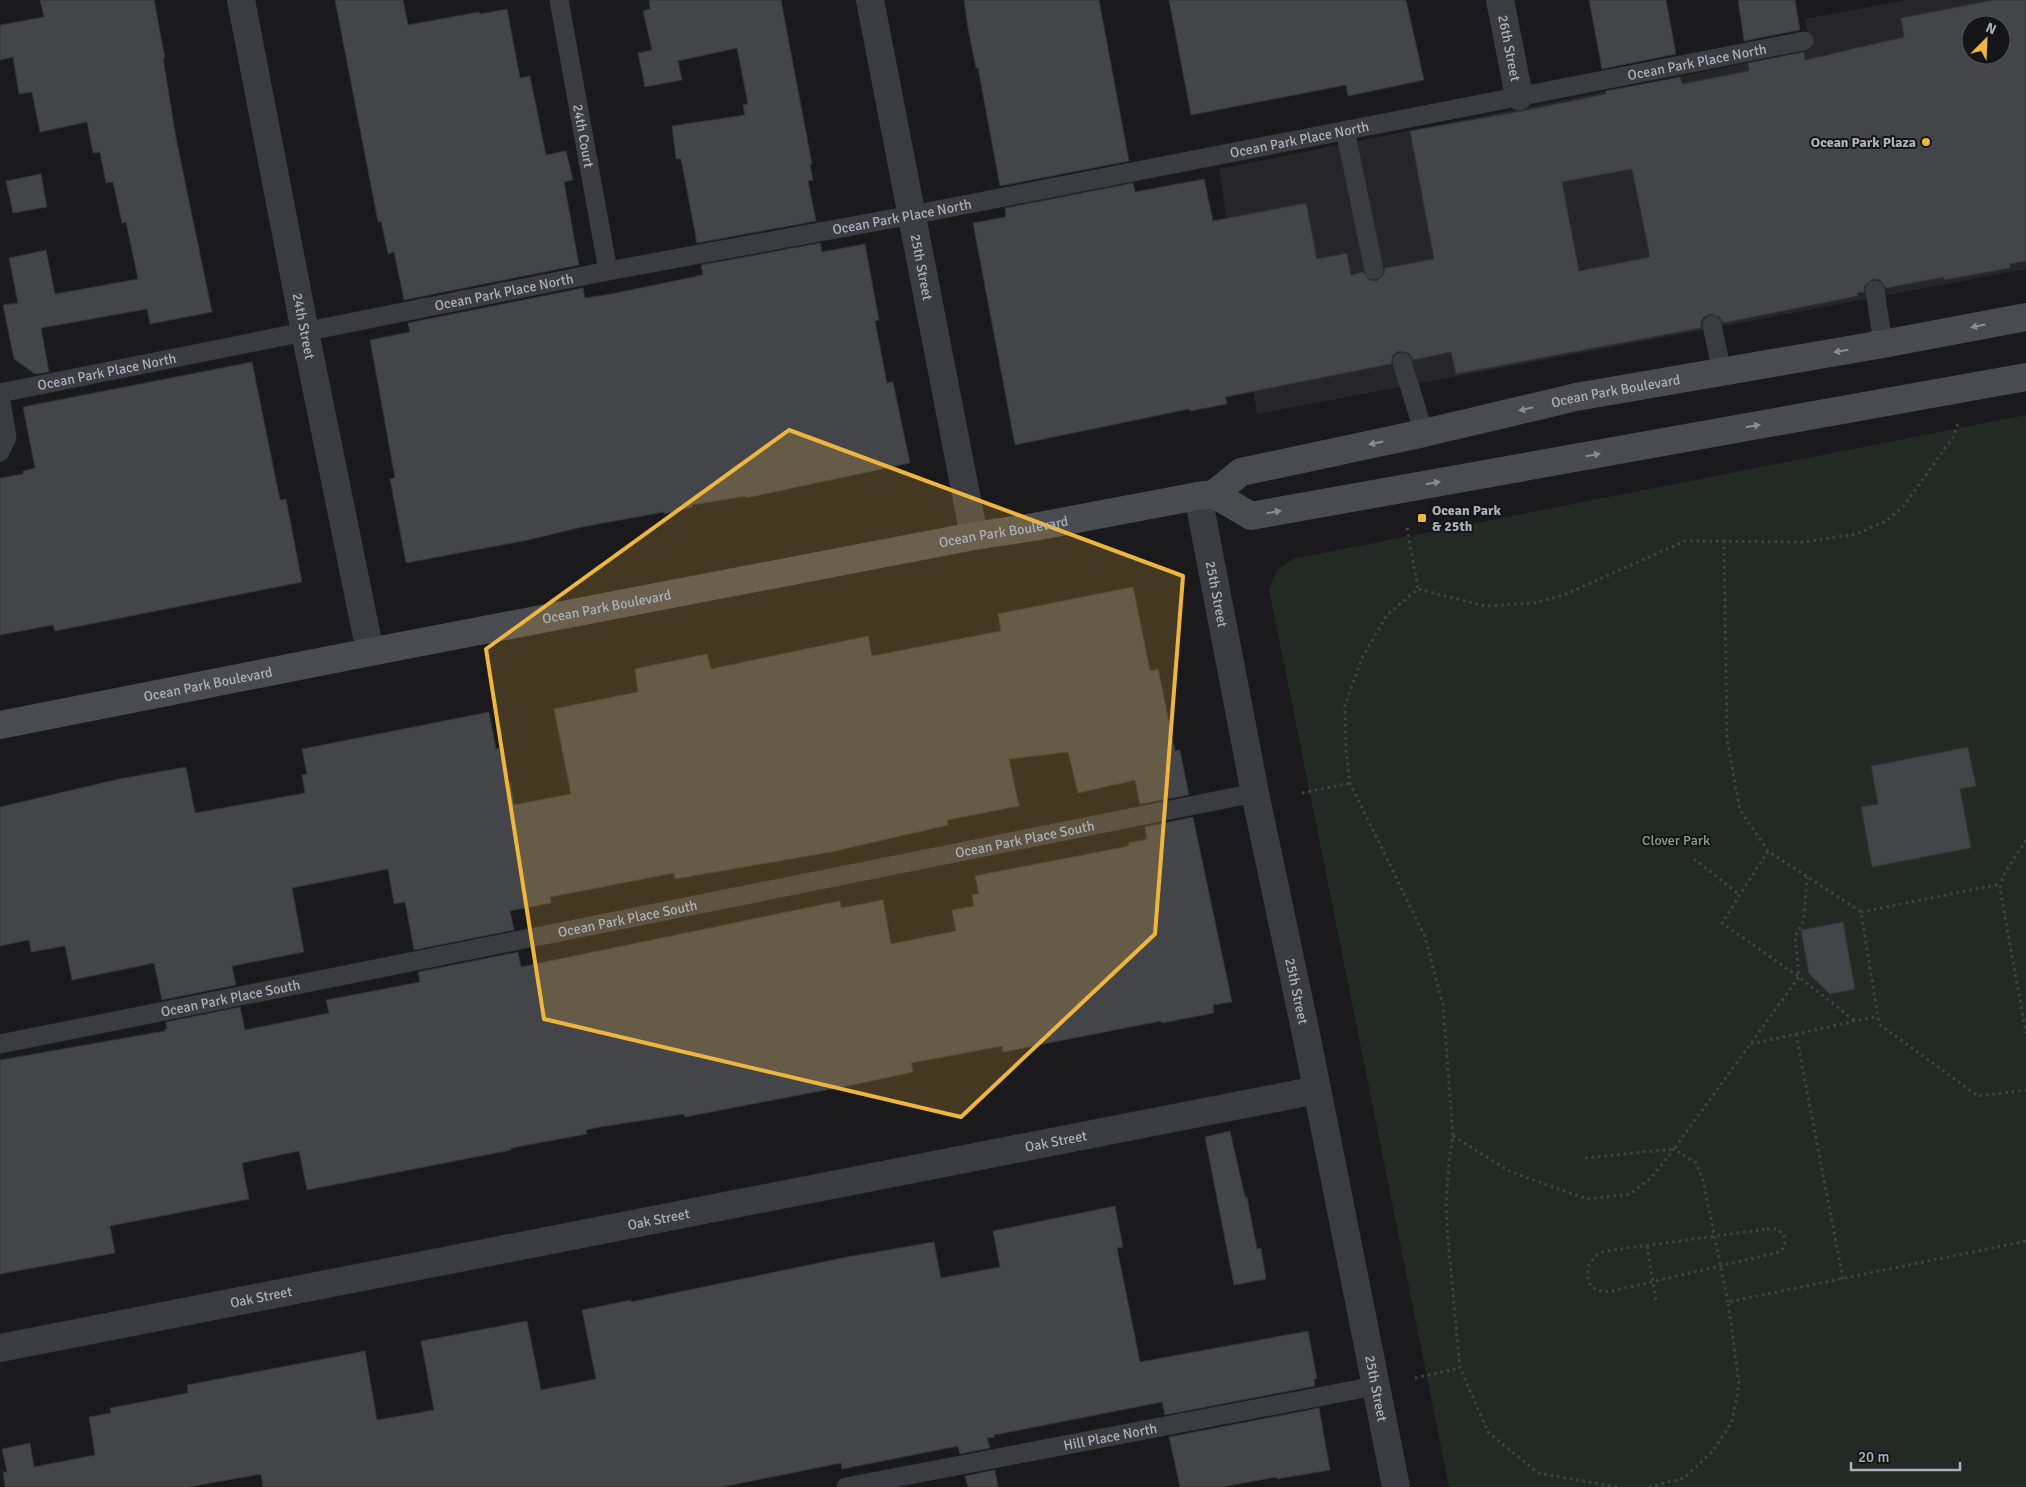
<svg xmlns="http://www.w3.org/2000/svg" width="2026" height="1487" font-family="Signika,sans-serif">
  <rect width="100%" height="100%" fill="#1a1a1c"/>
  <!-- built -->
  <path fill="#262629" fill-rule="evenodd" d="M1906,0h120v269l-769,145 -38,-245 592,-119 -6,-31zM1971,25h30v30h-30z"/>
  <!-- green -->
  <path fill="#222a23" d="M2026,415v1072h-577l-180,-898 8,-19 16,-11z"/>
  <!-- building -->
  <g fill="#444549" stroke="#343438" fill-rule="evenodd">
    <path d="M40,0h114l11,58h-2l13,80 36,174 -62,12 -3,-15 -106,19 8,44 -14,2 -21,-15 -11,-54 15,-2 -9,-45 37,-8 9,44 83,-15 -12,-57 -4,1 -9,-41 -7,1 -6,-31 -7,1 -6,-31 -47,10 -8,-40 -13,2 -6,-37 -13,3v-35l44,-8z"/>
    <path d="M335,0h68l5,25 71,-13 1,2 27,-5 13,69 10,-2 16,79 20,-4 7,29 -9,2 15,83 -175,35 -10,-48 -6,2 -7,-33 -3,1z"/>
    <path d="M649,0h132l31,164 -2,1 3,15 -5,1 8,40 -119,22 -16,-84h-5l-4,-33 73,-11 -2,-10 5,-1 -11,-56 -59,13 4,19 -37,7 -7,-34 14,-3 -9,-39 7,-2z"/>
    <path d="M964,0h135l30,161 -129,25 -22,-118h-2l-8,-40z"/>
    <path d="M1169,0h237l18,80 -76,16 -2,-11 -155,30z"/>
    <path d="M1589,0h77l10,54 -74,15z"/>
    <path d="M1738,0h57l5,30 -56,11z"/>
    <path d="M1994,0h32v261l-16,3v4l-66,12v-3l-58,11 -6,-8 -7,-1 -8,6 -1,7 -7,1 1,3 -135,27 -3,-6 -10,-3 -6,3 -3,5v6l-245,46 -5,-22 -38,8 -4,-7 -10,-2 -6,4 -2,9 -166,33 2,7 -37,7 -1,-2 -174,36 -42,-222 33,-6 -1,-9 128,-25 2,9 69,-13 9,42 93,-18 11,56 30,-6 4,22 12,-3 7,8 7,1 7,-7 1,-6 49,-9 -24,-128 112,-20 84,-17v-3l74,-14 2,7 67,-13 -1,-8 56,-11 1,8 99,-23 -3,-19zM1971,25h30v30h-30zM1632,169l18,88 -71,14 -17,-89z"/>
    <path d="M41,174l6,33 -34,6 -7,-32z"/>
    <path d="M820,243l2,9 43,-8 14,76 -4,1 12,62 6,-1 17,81 -164,35v-2l-54,9 1,2 -29,7v-2l-82,15 -54,13 -122,23 -16,-84 5,-1 -25,-138 40,-8 -2,-9 175,-35 2,10 26,-4 92,-19 -2,-10z"/>
    <path d="M252,362l28,138 6,-1 16,83 -247,49 -2,-6 -53,10v-157l23,-4v-3l12,-3 -12,-61z"/>
    <path d="M1133,587l17,84 8,-2 17,82 5,-1 9,45 -49,9 -5,-24 -57,13 -10,-41 -59,7 10,47 -72,14 1,5 -117,27 -156,27 -1,-6 -124,24 1,6 -41,8 4,19 -100,20 -9,-48 -11,2 -6,-35 -96,19 12,64 -72,14 4,19 -74,15 -8,-37 -82,17 -7,-34 -34,6 -2,-12 -29,6v-139l119,-28 67,-12 9,46 110,-20 -3,-18 5,-1 -5,-25 187,-37 7,37 3,-1 7,35 4,-1 4,23 57,-11 -17,-85 84,-17 -3,-23 72,-15 4,15 157,-33 4,20 129,-25 -3,-17z"/>
    <path d="M1968,747l8,39 -16,3 11,59 -99,19 -11,-60 17,-3 -7,-38z"/>
    <path d="M1193,817l39,185 -19,3 1,8 -52,10 -1,-2 -158,31 -1,-6 -91,17 2,9 -61,13 -167,32 -1,-3 -84,13 -14,3 1,4 -76,14v2l-204,40 -8,-39 -57,12 7,36 -139,27 5,27 -115,21v-214l165,-29v-2h2l-1,-7 74,-15 5,23 84,-17 -3,-13 94,-18 -2,-10 100,-20 3,15 319,-66 1,7 42,-8 8,44 65,-13 -4,-21 22,-4 -2,-11 7,-1 -4,-18 154,-30v-3l18,-4 -2,-12z"/>
    <path d="M1843,922l12,67 -25,5 -21,-20 -8,-44z"/>
    <path d="M1230,1131l15,66h2l10,52 4,-1 5,31 -32,6 -29,-148z"/>
    <path d="M1115,1206l8,41 -6,1 23,114 168,-31 9,48h-3l1,7 -150,29 -3,-13 -168,33 1,2 -8,1 3,10 -30,6 -2,-8 -116,23 -1,-6 -119,24h-459l-2,-13 -72,13h-184l-2,-15h4l-5,-23 28,-6 4,24 61,-12 -6,-38 22,-4 -1,-5 78,-15 -1,-8 178,-34 12,69 57,-10 -13,-69 106,-20 14,69 55,-11 -14,-69 49,-10v2l216,-45 87,-15 7,36 59,-11 -7,-36z"/>
    <path d="M1319,1408l11,62 -53,9v-2l-55,10h-42l-11,-50z"/>
    <path d="M995,1470l3,17h-30l-3,-11z"/>
  </g>
  <g fill="none" stroke-linecap="round" stroke-linejoin="round">
    <!-- path -->
    <g stroke="#414348" stroke-width="3" stroke-dasharray="2.5 4" stroke-linecap="butt">
      <path d="M1407,528l11,61"/>
      <path d="M1724,540l3,200 13,70 28,41 93,61 18,112 99,72 48,-6"/>
      <path d="M1302,793l48,-10"/>
      <path d="M2026,840l-23,36 -3,13 26,144"/>
      <path d="M1768,851l-46,72 77,54 56,44"/>
      <path d="M1694,859l46,36"/>
      <path d="M1861,912l140,-28"/>
      <path d="M1796,1034l47,245"/>
      <path d="M1751,1044l127,-28"/>
      <path d="M1453,1136l58,36 76,27 43,-5 22,-17 22,-28 22,14 7,17 25,122"/>
      <path d="M1585,1158l89,-9 125,-172 -4,-41 9,-16 3,-43"/>
      <path d="M1767,1229h10l7,6 1,10 -5,7 -167,39 -10,1 -12,-5c-7,-17 -3,-30 15,-36z"/>
      <path d="M1647,1246l9,55"/>
      <path d="M1415,1378l45,-10"/>
      <path d="M1617,1487l-79,-14 -50,-41 -28,-64 -12,-127 -2,-34 3,-47 4,-24 -10,-131 -18,-68 -75,-154 -4,-32 -1,-46 18,-49 24,-41 31,-26 67,17 49,-3 30,-8 121,-54 119,1 52,-8 28,-12 19,-15 51,-71 4,-13"/>
      <path d="M1649,1487l35,-9 29,-27 19,-29 7,-38 -11,-82 298,-61"/>
    </g>
    <!-- lane -->
    <g stroke="#3b3c41" stroke-width="19">
      <path id="s1" d="M559,0l49,271"/>
      <path d="M1345,130l29,140"/>
      <path d="M1875,290l8,54"/>
      <path d="M1712,325l10,47"/>
      <path d="M1402,362l22,71"/>
      <path id="s2" d="M0,393l608,-122 304,-56 892,-174"/>
      <path d="M0,396l7,41 -7,15"/>
      <path id="s3" d="M0,1044l1255,-251"/>
      <path id="s4" d="M846,1487l529,-101"/>
    </g>
    <!-- street -->
    <g stroke="#3b3c41" stroke-width="28">
      <path id="s5" d="M241,0l64,332 65,320"/>
      <path id="s6" d="M870,0l104,536"/>
      <path id="s7" d="M1500,0l19,96"/>
      <path id="s8" d="M1198,496l57,297 51,241 90,453"/>
      <path id="s9" d="M0,1348l1317,-258"/>
    </g>
    <!-- secondary -->
    <g stroke="#494b51" stroke-width="28">
      <path d="M1214,494l37,22 775,-139"/>
      <path id="s10" d="M0,725l370,-73 604,-116 60,-9 164,-31 16,-2 27,-22 183,-39 152,-36 307,-53 143,-27"/>
    </g>
  </g>
  <!-- one-way arrows -->
  <defs><path id="oneway-solid" d="M-6-.8H1V-3.2L6.5 0L1 3.2V.8H-6Z" transform="scale(1.25)"/></defs>
  <g fill="#898d96">
    <use href="#oneway-solid" transform="translate(1978 326) rotate(169)"/>
    <use href="#oneway-solid" transform="translate(1841 351) rotate(170)"/>
    <use href="#oneway-solid" transform="translate(1526 409) rotate(167)"/>
    <use href="#oneway-solid" transform="translate(1753 426) rotate(-10)"/>
    <use href="#oneway-solid" transform="translate(1376 443) rotate(168)"/>
    <use href="#oneway-solid" transform="translate(1593 455) rotate(-10)"/>
    <use href="#oneway-solid" transform="translate(1433 483) rotate(-10)"/>
    <use href="#oneway-solid" transform="translate(1274 512) rotate(-10)"/>
  </g>
  <!-- marked area -->
  <path fill="#efb63f" fill-opacity="0.2" stroke="#efb63f" stroke-width="4" stroke-linejoin="round" d="M789,430l394,146 -28,358 -194,183 -417,-98 -58,-370z"/>
  <!-- markers -->
  <g fill="#efb63f" stroke="#151517" stroke-width="2">
    <circle cx="1926" cy="142" r="5"/>
    <rect x="1417" y="513" width="10" height="10" rx="2.5"/>
  </g>
  <g text-anchor="middle" stroke-width="4" stroke-linejoin="round" paint-order="stroke">
    <!-- street labels -->
    <g font-size="14" fill="#acb1bb" stroke="#151517">
      <text dy="5" stroke="none"><textPath href="#s7" startOffset="49">26th Street</textPath></text>
      <text dy="5" stroke="none"><textPath href="#s2" startOffset="1729">Ocean Park Place North</textPath></text>
      <text dy="5" stroke="none"><textPath href="#s1" startOffset="138">24th Court</textPath></text>
      <text dy="5" stroke="none"><textPath href="#s2" startOffset="1324">Ocean Park Place North</textPath></text>
      <text dy="5" stroke="none"><textPath href="#s2" startOffset="919">Ocean Park Place North</textPath></text>
      <text dy="5" stroke="none"><textPath href="#s6" startOffset="272">25th Street</textPath></text>
      <text dy="5" stroke="none"><textPath href="#s2" startOffset="514">Ocean Park Place North</textPath></text>
      <text dy="5" stroke="none"><textPath href="#s5" startOffset="332">24th Street</textPath></text>
      <text dy="5" stroke="none"><textPath href="#s2" startOffset="109">Ocean Park Place North</textPath></text>
      <text dy="5" stroke="none"><textPath href="#s10" startOffset="1654">Ocean Park Boulevard</textPath></text>
      <text dy="5" stroke="none"><textPath href="#s10" startOffset="1022">Ocean Park Boulevard</textPath></text>
      <text dy="5" stroke="none"><textPath href="#s8" startOffset="100">25th Street</textPath></text>
      <text dy="5" stroke="none"><textPath href="#s10" startOffset="618">Ocean Park Boulevard</textPath></text>
      <text dy="5" stroke="none"><textPath href="#s10" startOffset="212">Ocean Park Boulevard</textPath></text>
      <text dy="5" stroke="none"><textPath href="#s3" startOffset="1045">Ocean Park Place South</textPath></text>
      <text dy="5" stroke="none"><textPath href="#s3" startOffset="640">Ocean Park Place South</textPath></text>
      <text dy="5" stroke="none"><textPath href="#s8" startOffset="505">25th Street</textPath></text>
      <text dy="5" stroke="none"><textPath href="#s3" startOffset="235">Ocean Park Place South</textPath></text>
      <text dy="5" stroke="none"><textPath href="#s9" startOffset="1076">Oak Street</textPath></text>
      <text dy="5" stroke="none"><textPath href="#s9" startOffset="671">Oak Street</textPath></text>
      <text dy="5" stroke="none"><textPath href="#s9" startOffset="266">Oak Street</textPath></text>
      <text dy="5" stroke="none"><textPath href="#s8" startOffset="910">25th Street</textPath></text>
      <text dy="5" stroke="none"><textPath href="#s4" startOffset="269">Hill Place North</textPath></text>
    </g>
    <!-- poi labels -->
    <g font-size="14" font-weight="bold" fill="#acb1bb" stroke="#151517" text-anchor="end">
      <text x="1916" y="147">Ocean Park Plaza</text>
      <text x="1432" y="515" text-anchor="start">Ocean Park<tspan x="1432" dy="16">&amp; 25th</tspan></text>
    </g>
    <!-- park labels -->
    <g font-size="14" fill="#84a687" stroke="#151517">
      <text x="1676" y="845">Clover Park</text>
    </g>
  </g>
  <!-- north arrow -->
  <g transform="translate(1986 40) rotate(24)"><circle r="24" fill="#151517" stroke="#515359"/>
  <path d="M0-4L9 19L0 12L-9 19Z" fill="#efb63f"/>
  <text y="-8" font-size="14" font-weight="bold" text-anchor="middle" fill="#acb1bb">N</text>
  </g>
  <!-- scale -->
  <path d="M1851 1462v8h109v-8" fill="none" stroke="#acb1bb" stroke-width="2.5"/>
  <text x="1858" y="1462" font-size="15" fill="#acb1bb" stroke="#151517" stroke-width="4" paint-order="stroke">20 m</text>
</svg>
